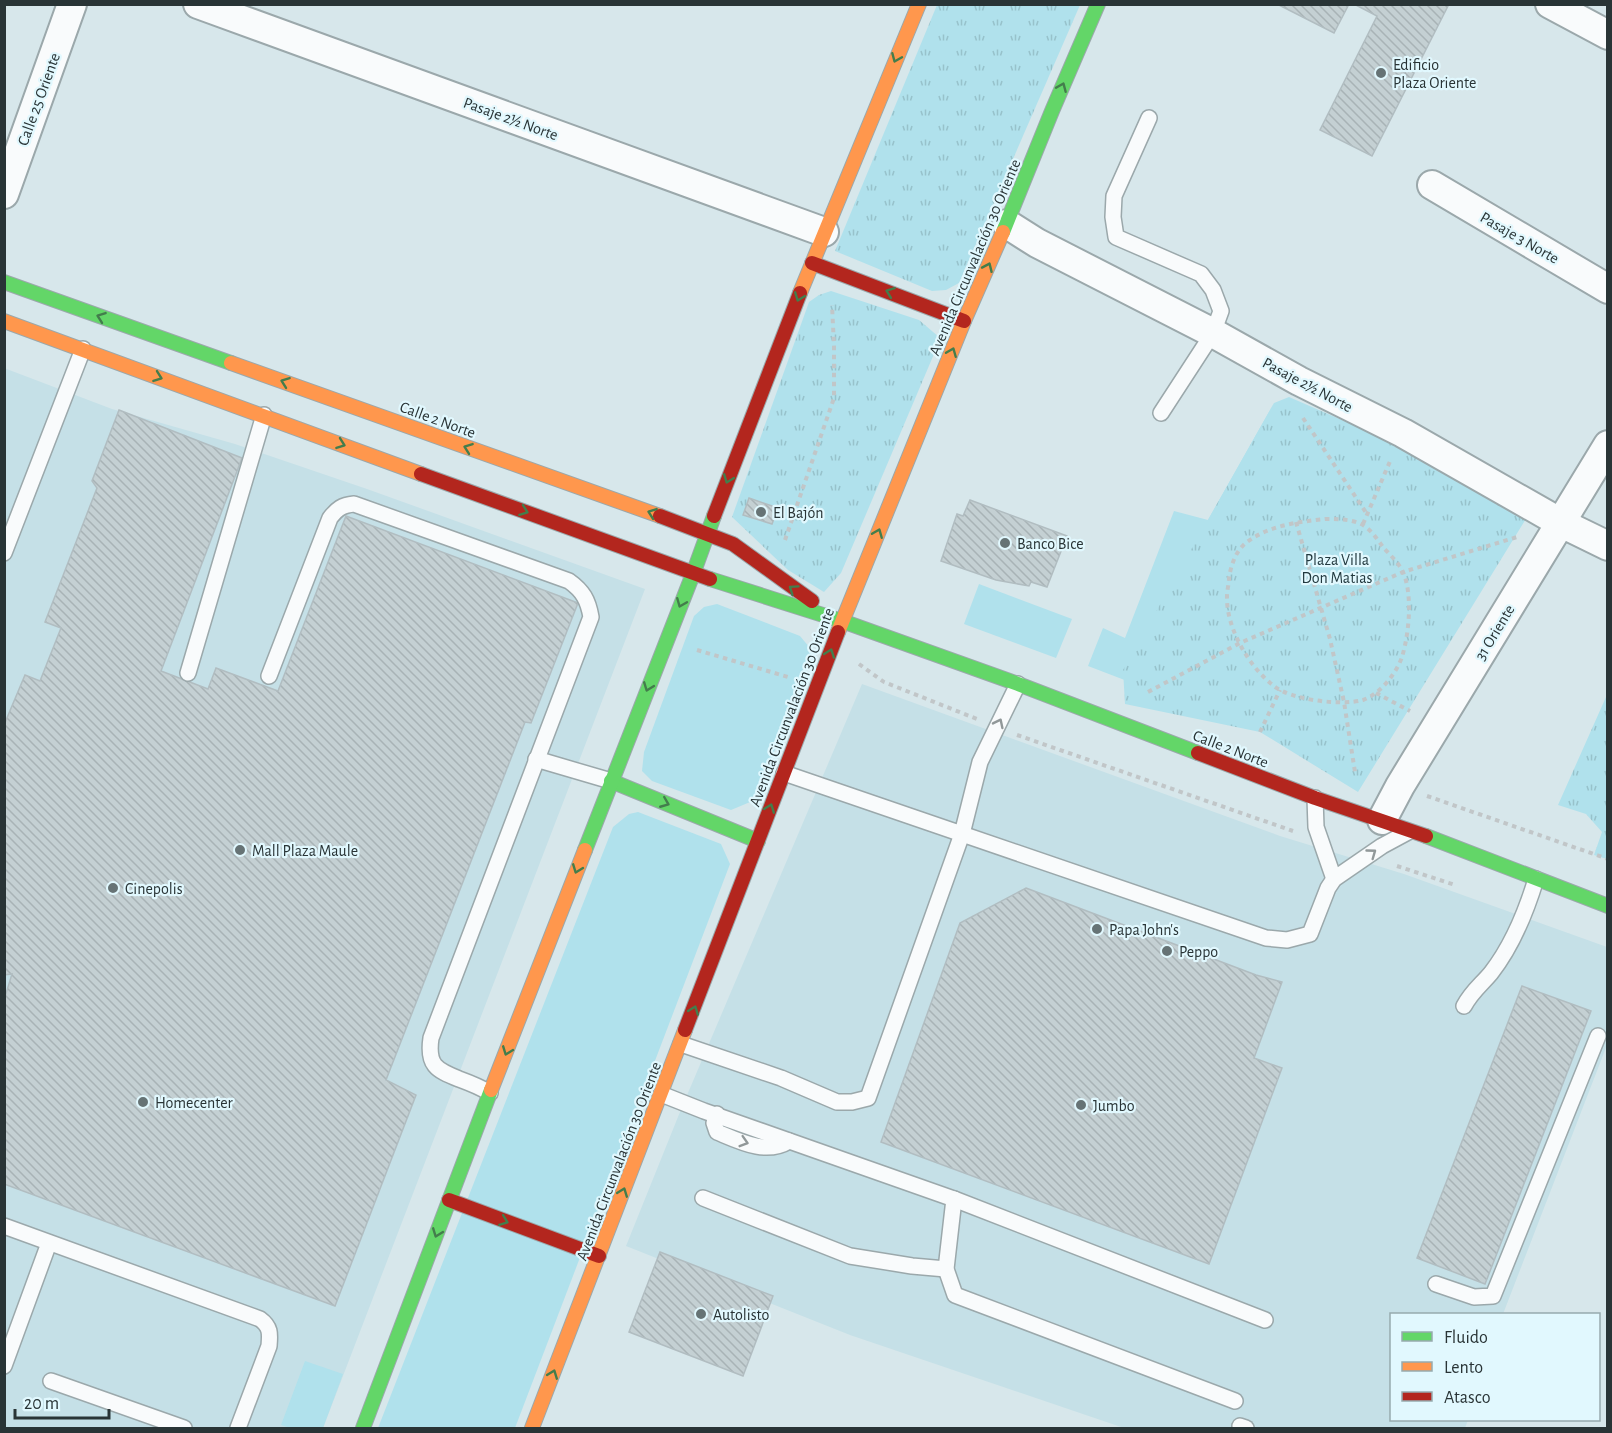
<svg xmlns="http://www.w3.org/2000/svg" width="1612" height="1433" font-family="'Alegreya Sans',sans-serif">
  <defs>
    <pattern id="park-tufts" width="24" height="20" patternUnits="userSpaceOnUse" patternTransform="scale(1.5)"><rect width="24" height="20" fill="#b0e1ec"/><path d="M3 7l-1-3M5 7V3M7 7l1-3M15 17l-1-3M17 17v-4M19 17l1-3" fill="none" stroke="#97c2cb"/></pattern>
    <pattern id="building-back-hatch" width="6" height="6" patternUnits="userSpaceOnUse" patternTransform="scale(1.5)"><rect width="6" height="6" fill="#c4d0d3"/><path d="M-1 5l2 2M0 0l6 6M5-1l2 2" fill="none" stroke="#a8b3b6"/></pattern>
  </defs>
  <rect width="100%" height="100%" fill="#d7e7eb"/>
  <!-- built -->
  <g fill="#c5e0e7">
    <path d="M4,368l108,41 123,35 132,45 278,100 -322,839h-318z"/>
    <path d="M862,684l418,152 124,38 203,73v98l-104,269h-111v106h76l-3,8h-341l-274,-93 -224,-89 56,-139z"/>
  </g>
  <!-- grass -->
  <g fill="#b0e1ec">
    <path d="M1274,403l-139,281 -47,-18 15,-38 22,10 49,-127 34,9z"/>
    <path d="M979,584l93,35 -16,39 -92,-34z"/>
    <path d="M717,604l83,32 10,12 1,10 -56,142 -24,10 -79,-29 -10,-10 2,-19 50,-136 10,-9z"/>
    <path d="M638,812l83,32 9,20 -215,564h-137l235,-601 16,-13z"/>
    <path d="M305,1361l38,13 -20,54h-33l-9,-3z"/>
  </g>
  <!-- park -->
  <g fill="url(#park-tufts)">
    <path d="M937,5h143l-121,278 -13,7 -14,1 -97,-40z"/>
    <path d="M831,291l88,29 20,17 -5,17 -90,212 -3,7 -17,19 -36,-22 -56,-53 77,-215 10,-7z"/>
    <path d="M1289,397l246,107 -177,288 -98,-60 -135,-28 -2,-34 151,-267z"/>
    <path d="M1606,697l2,1 -1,161 -13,-4 8,-23 -16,-18 -28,-9z"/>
  </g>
  <!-- building -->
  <g fill="url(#building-back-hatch)" stroke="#b1bdc1" stroke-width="1.5">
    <path d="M1277,4h72l-15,29z"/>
    <path d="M1354,4h95l-77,152 -52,-26 57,-114z"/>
    <path d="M119,410l123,48 -81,213 47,18 8,-21 62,23 68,-175 232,87 -47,120 -6,-1 -139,358 30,15 -81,211 -331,-122v-184l8,-26 -8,1v-250l21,-50 15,6 21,-53 -16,-6 52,-134 -5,-7z"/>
    <path d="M749,498l29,10 -6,16 -29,-9z"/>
    <path d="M970,500l97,36 -20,51 -16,-5 -2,4 -33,-6 -55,-19 16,-47 6,2z"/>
    <path d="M1026,888l230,87 26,7 -28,76 28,10 -73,196 -328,-122 79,-219z"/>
    <path d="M1522,986l69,25 -106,273 -68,-26z"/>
    <path d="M660,1252l113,44 -30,80 -114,-44z"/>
  </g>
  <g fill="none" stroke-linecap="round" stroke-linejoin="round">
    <!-- lane casing -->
    <g stroke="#9ba8ab" stroke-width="18">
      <g id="lane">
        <path d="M1149,118l-35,78 -1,21 3,20 85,37 12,16 8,21 -8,22 -52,80"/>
        <path d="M4,553l79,-204"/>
        <path d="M188,673l76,-258"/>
        <path d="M269,676l61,-158c7,-9 12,-13 24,-14l215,77c14,10 19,19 22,36l-160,421c-4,27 5,32 28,41 11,4 21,8 31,14"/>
        <path d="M536,759l75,22"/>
        <path d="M784,773l178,61 18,-72 38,-78"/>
        <path d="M1315,798l1,29 18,52"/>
        <path d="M1464,1006c8,-15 17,-21 27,-33 21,-27 35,-61 45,-94"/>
        <path d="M681,1044l100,34 56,24h15l16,-4 94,-264 304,104 21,2 23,-6 18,-46 6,-9 48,-33 26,-14"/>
        <path d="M661,1094l43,17 250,88 311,121"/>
        <path d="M717,1114l-3,9 3,9c24,10 49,23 72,9"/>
        <path d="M703,1198l147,58 62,10 34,3"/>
        <path d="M954,1199l-8,70 9,26 280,106"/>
        <path d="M4,1226l256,93c11,8 10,15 9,27l-31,82"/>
        <path d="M1436,1284l38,13 19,-1 105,-260"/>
        <path d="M4,1366l45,-123"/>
        <path d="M51,1381l133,47"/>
        <path d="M1240,1426l6,2"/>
      </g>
    </g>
    <!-- street casing -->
    <g stroke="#9ba8ab" stroke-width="32">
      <g id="street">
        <path d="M198,4l626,228"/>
        <path d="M1550,4l58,31"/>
        <path d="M1432,185l176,104"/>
        <path d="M4,194l68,-190"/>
        <path d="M1007,224l30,19 176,90 86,48 104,52 158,90 47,23"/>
        <path d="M1382,820l18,-34 208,-341"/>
      </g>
    </g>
    <!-- fast casing -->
    <g stroke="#9ba8ab" stroke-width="16">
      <g id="fast">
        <path d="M1003,232l49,-121 46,-107"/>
        <path d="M4,282l227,81"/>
        <path d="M710,579l132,42 176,63 180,69"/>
        <path d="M611,781l147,60"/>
        <path d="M1426,836l182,70"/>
        <path d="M585,850l108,-276 21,-58"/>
        <path d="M363,1428l128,-338"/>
      </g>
    </g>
    <!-- slow casing -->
    <g stroke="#9ba8ab" stroke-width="16">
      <g id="slow">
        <path d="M800,293l119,-289"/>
        <path d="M4,321l417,153"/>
        <path d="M231,363l429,153"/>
        <path d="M838,632l126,-311 39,-89"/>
        <path d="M491,1090l94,-240"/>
        <path d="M532,1428l153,-398"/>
      </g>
    </g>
    <!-- jam casing -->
    <g stroke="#9ba8ab" stroke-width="16">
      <g id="jam">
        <path d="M812,263l152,58"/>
        <path d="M421,474l289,105"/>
        <path d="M660,516l73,28 79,57"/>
        <path d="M714,516l86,-223"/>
        <path d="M1198,753l117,45 111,38"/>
        <path d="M685,1030l153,-398"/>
        <path d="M449,1200l150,56"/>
      </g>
    </g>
    <!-- path -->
    <g stroke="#c1c6c8" stroke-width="4" stroke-dasharray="4.5 4.5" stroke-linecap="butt">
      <path d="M1303,418l64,96"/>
      <path d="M1325,519c12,0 25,0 36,5 9,4 16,15 22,23 6,7 16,16 20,25 10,23 6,62 -1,85 -6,17 -22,37 -39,43 -21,6 -72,0 -89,-14 -25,-19 -48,-58 -47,-90 0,-6 2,-12 2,-18 2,-13 7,-28 18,-36 23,-17 51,-20 78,-23z"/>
      <path d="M1296,522l34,117 14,63 11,70"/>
      <path d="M1363,524l28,-65"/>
      <path d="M785,540l49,-142v-52l-2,-41"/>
      <path d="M697,650l91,27"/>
      <path d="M859,664l25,18 93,37"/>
      <path d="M1148,692l92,-49 163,-71 114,-35"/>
      <path d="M1376,693l34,18"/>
      <path d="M1260,732l20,-42"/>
      <path d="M1017,735l276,96"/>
      <path d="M1427,796l181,63"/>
      <path d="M1397,866l58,19"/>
    </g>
    <!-- lane -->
    <use href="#lane" stroke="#f9fbfc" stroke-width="15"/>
    <!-- street -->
    <use href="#street" stroke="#f9fbfc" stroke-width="28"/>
    <!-- fast -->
    <use href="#fast" stroke="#63d668" stroke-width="14"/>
    <!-- slow -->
    <use href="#slow" stroke="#ff974d" stroke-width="14"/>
    <!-- jam -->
    <use href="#jam" stroke="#b3261e" stroke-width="14"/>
  </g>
  <!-- one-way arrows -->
  <defs><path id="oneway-chevron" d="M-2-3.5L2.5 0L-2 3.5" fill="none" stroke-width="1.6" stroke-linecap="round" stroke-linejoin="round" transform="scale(1.5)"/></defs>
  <g stroke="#437d4c">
    <use href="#oneway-chevron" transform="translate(896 58) rotate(113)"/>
    <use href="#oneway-chevron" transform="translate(1062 87) rotate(-67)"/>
    <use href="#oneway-chevron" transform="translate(988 267) rotate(-66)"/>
    <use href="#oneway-chevron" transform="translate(890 292) rotate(-159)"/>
    <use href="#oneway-chevron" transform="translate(799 297) rotate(111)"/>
    <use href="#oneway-chevron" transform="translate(101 317) rotate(-160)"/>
    <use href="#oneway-chevron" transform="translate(952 352) rotate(-68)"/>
    <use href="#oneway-chevron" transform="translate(158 377) rotate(20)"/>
    <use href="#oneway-chevron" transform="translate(285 382) rotate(-160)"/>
    <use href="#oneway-chevron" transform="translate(341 444) rotate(20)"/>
    <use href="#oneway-chevron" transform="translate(468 448) rotate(-160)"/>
    <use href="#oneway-chevron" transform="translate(728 479) rotate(111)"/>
    <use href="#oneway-chevron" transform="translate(524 511) rotate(20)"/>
    <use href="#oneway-chevron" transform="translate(652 513) rotate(-160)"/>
    <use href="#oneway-chevron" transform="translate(878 533) rotate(-68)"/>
    <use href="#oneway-chevron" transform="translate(793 589) rotate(-145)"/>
    <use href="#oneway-chevron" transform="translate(681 603) rotate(112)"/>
    <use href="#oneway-chevron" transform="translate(830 653) rotate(-70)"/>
    <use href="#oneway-chevron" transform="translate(648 687) rotate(111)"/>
    <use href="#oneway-chevron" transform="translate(665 803) rotate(22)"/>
    <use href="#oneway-chevron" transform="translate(770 808) rotate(-69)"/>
    <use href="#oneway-chevron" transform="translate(577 869) rotate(111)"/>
    <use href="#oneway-chevron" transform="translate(694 1010) rotate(-69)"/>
    <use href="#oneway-chevron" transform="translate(507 1051) rotate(111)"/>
    <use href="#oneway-chevron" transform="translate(623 1192) rotate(-69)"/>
    <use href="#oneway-chevron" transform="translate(504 1221) rotate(21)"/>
    <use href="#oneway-chevron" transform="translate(437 1233) rotate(111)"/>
    <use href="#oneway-chevron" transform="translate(553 1374) rotate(-69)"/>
  </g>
  <g stroke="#919899">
    <use href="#oneway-chevron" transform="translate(999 723) rotate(-64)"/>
    <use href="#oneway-chevron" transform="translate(1372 853) rotate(-36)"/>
    <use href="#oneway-chevron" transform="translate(744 1142) rotate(17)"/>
  </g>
  <!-- markers -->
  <g fill="#667375" stroke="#e1f8fe" stroke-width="2">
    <circle cx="1381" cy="73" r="6"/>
    <circle cx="761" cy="512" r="6"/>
    <circle cx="1005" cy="543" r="6"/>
    <circle cx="240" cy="850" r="6"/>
    <circle cx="113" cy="888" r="6"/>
    <circle cx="1097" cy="929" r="6"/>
    <circle cx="1167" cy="951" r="6"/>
    <circle cx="143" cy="1102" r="6"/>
    <circle cx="1081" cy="1105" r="6"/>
    <circle cx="701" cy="1314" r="6"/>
  </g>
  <g text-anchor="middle" stroke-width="4.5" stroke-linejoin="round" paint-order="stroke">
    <!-- poi labels -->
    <g font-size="16" fill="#293436" stroke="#e1f8fe" text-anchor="start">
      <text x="1393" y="70">Edificio<tspan x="1393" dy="18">Plaza Oriente</tspan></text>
      <text x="773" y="518">El Bajón</text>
      <text x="1017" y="549">Banco Bice</text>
      <text x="252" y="856">Mall Plaza Maule</text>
      <text x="125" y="894">Cinepolis</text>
      <text x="1109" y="935">Papa John's</text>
      <text x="1179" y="957">Peppo</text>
      <text x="155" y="1108">Homecenter</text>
      <text x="1093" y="1111">Jumbo</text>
      <text x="713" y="1320">Autolisto</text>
    </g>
    <!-- street labels -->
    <g font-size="16" fill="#293436" stroke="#e1f8fe">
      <text transform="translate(38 99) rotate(-70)" y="6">Calle 25 Oriente</text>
      <text transform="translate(511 118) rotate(20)" y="6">Pasaje 2½ Norte</text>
      <text transform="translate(1520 237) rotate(30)" y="6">Pasaje 3 Norte</text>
      <text transform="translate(974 257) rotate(-67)" y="6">Avenida Circunvalación 30 Oriente</text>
      <text transform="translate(1308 384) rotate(28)" y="6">Pasaje 2½ Norte</text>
      <text transform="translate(438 419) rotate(20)" y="6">Calle 2 Norte</text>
      <text transform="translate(1494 632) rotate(-59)" y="6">31 Oriente</text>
      <text transform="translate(791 707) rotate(-69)" y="6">Avenida Circunvalación 30 Oriente</text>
      <text transform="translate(1231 748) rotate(21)" y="6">Calle 2 Norte</text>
      <text transform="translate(618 1161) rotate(-69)" y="6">Avenida Circunvalación 30 Oriente</text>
    </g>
    <!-- park labels -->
    <g font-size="16" fill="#22393f" stroke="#e1f8fe">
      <text x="1337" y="565">Plaza Villa<tspan x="1337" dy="18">Don Matias</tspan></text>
    </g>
  </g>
  <!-- border -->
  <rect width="1612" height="1433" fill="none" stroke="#293436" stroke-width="12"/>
  <!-- legend -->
  <rect x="1390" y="1313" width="210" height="108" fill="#e1f8fe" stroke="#97aaae" stroke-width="1.5"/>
  <rect x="1402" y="1332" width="30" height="9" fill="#63d668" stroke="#97aaae" stroke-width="1.5"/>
  <text x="1444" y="1343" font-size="18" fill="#293436">Fluido</text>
  <rect x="1402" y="1362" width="30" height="9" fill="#ff974d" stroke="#97aaae" stroke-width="1.5"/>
  <text x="1444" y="1373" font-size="18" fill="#293436">Lento</text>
  <rect x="1402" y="1392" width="30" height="9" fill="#b3261e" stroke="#97aaae" stroke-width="1.5"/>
  <text x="1444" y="1403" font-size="18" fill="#293436">Atasco</text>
  <!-- scale -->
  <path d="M15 1409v9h94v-9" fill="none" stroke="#293436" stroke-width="3"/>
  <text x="24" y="1409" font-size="18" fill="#293436" stroke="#e1f8fe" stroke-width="4.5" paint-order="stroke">20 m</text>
</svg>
